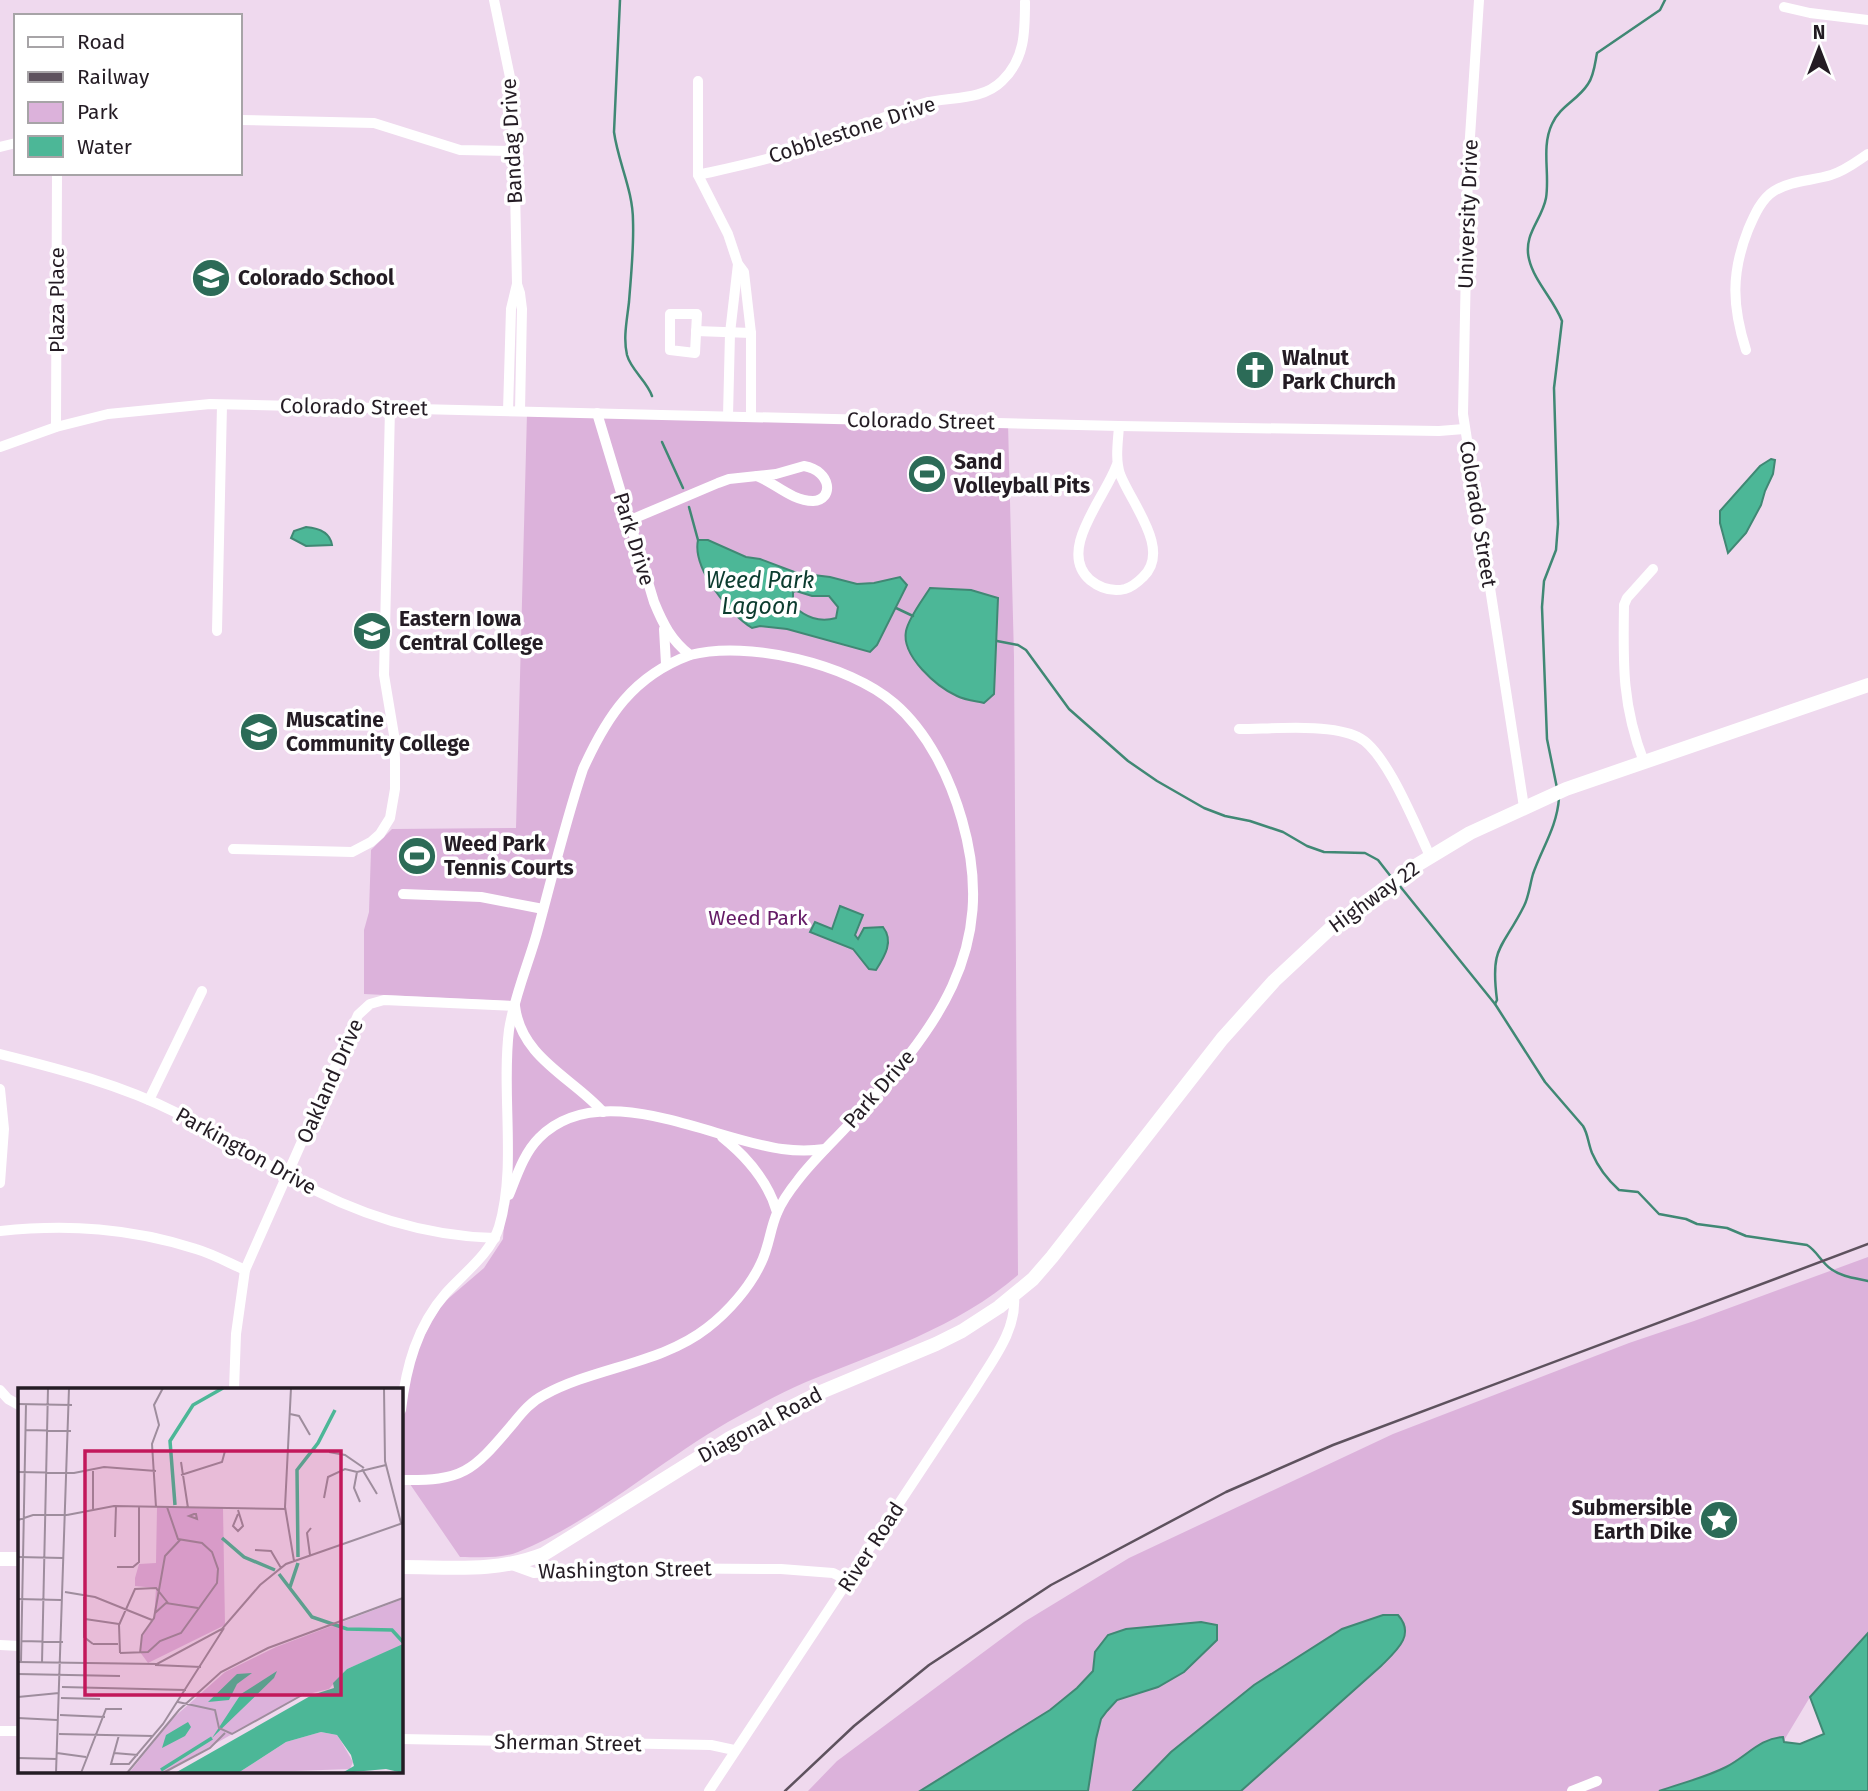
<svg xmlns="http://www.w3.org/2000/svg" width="1868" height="1791" font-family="'Fira Sans',sans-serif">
  <rect width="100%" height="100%" fill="#efd9ee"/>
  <!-- green -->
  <g fill="#dcb2db">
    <path d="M527,413l481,10 6,234 4,618c-61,53 -139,77 -212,107 -23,10 -45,22 -67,34 -76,41 -140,103 -221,136 -17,7 -40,5 -58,5l-59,-86 5,-84 14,-44 22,-39 42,-36 19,-29 4,-64v-119l8,-52 -8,-3 -143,-7v-64l5,-18 2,-62 21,-21 124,-1z"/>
    <path d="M1868,1257v376l-58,64 -27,45 -88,39 -36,10h-851l29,-30 187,-139 105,-64 264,-124 236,-91 65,-22z"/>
  </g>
  <!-- water -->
  <g fill="#4cb797" stroke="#408874" stroke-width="2" fill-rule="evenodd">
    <path d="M1771,459l4,1 -2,14 -8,17 -4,14 -15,28 -18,20 -8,-30v-12l40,-45z"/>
    <path d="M306,527c13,1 24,5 26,18l-26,1 -15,-8 3,-7z"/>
    <path d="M698,540h10l38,17 14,2 37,14 33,4 27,7 17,-1 26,-6 7,8 -30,60 -7,7 -83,-23 -27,-3 -8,2c-23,-14 -60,-60 -54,-88zM796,591l16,5h17l9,11 -2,11c-17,5 -30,-1 -43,-12v-14z"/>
    <path d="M930,588l41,2 27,8 -4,96 -10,9c-9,-2 -19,-3 -27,-7 -20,-9 -56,-40 -51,-65 3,-14 16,-30 24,-43z"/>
    <path d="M840,906l23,9 -8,20 3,4 6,-11 19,-1c11,14 2,29 -7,43l-7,-1 -16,-20 -43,-17 5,-10 17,7z"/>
    <path d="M1383,1615h15c18,20 -2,36 -17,51l-140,125h-108l38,-39 83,-67 88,-56z"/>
    <path d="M1201,1622l16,3v15l-33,32 -26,15 -41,13 -10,11 -6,8 -5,20 -8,52h-168l130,-81 27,-22 16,-17 2,-19 13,-17 18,-6z"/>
    <path d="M1868,1633v158h-209c23,-8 45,-13 67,-24 20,-10 34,-29 57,-30l1,5 16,2 24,-10 -14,-37z"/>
  </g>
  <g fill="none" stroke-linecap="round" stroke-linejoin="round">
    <!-- stream -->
    <g stroke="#408874" stroke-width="2.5">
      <path d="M620,0l-6,132c4,30 19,58 19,89 1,27 -2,54 -4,81 -2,18 -6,36 -2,53 4,15 20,26 25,41"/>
      <path d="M662,442l21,46"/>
      <path d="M689,507l9,33"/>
      <path d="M896,608l17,8"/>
      <path d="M997,641l21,4 8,5 43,59 59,52 29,20 47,27 21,8 25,5 33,11 24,14 17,6 41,1 13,7 14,18"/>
      <path d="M1557,788l-10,-49 -5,-132 2,-26 12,-31 2,-26 -4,-136 8,-67c-8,-21 -28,-40 -33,-62 -6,-25 13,-39 17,-61 4,-24 -5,-51 6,-74 8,-18 26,-24 36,-40 6,-8 7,-21 9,-31l63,-43 5,-10"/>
      <path d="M1399,885l96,119 50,78 38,44c5,8 5,17 9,27 6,14 16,27 27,37l19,2 21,22 27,5 11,5 30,4 19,8 61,9c10,6 14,17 24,24 11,8 24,9 37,12"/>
      <path d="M1495,1004l2,-4c-7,-55 5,-50 27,-94 5,-10 6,-22 9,-32 9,-26 24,-47 26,-76"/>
    </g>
    <!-- minor -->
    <g stroke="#fff" stroke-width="10">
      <path d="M494,0l17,82 3,58 3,144 -6,25 -3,102"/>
      <path d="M1479,0l-11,167 -5,247 61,393"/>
      <path d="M1784,7l26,6 58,7"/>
      <path d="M698,81v94l30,59 10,30 6,8 7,61v84"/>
      <path d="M240,120l134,3 86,27 55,1"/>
      <path d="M0,147l16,-4"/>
      <path d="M698,175c27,-6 56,-12 83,-20 47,-15 93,-35 140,-51 26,-8 60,-2 81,-23 23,-22 23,-49 23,-79"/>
      <path d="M517,284l3,9 2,16 -2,102"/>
      <path d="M670,314h27l-2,39 -25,-3z"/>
      <path d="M696,331l55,2"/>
      <path d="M1746,350c-14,-44 -15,-77 2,-120 6,-14 13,-31 26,-39 18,-11 38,-10 57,-16 14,-4 25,-13 37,-21"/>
      <path d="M728,416l2,-83 8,-69"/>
      <path d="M56,427l1,-254"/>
      <path d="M0,447l56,-20 52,-13 102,-10 909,22 320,5 25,-2"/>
      <path d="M1117,464c-11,33 -61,86 -27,116 10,8 22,12 35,9 7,-2 13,-7 18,-12 29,-27 -12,-74 -23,-103 -5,-15 -2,-32 -1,-48"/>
      <path d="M804,466c28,5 30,34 9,35 -21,0 -38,-18 -56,-25l19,-2z"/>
      <path d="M628,521l90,-38 11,-4 28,-3"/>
      <path d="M664,629l2,35"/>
      <path d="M217,631l5,-226"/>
      <path d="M1239,729c32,0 91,-6 119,8 28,13 58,90 72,119"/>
      <path d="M1644,762c-22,-56 -21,-98 -20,-157l3,-7 26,-29"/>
      <path d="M233,849l119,3 19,-10 9,-8 10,-16 5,-29v-29l-1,-25 -10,-60 6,-267"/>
      <path d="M403,894l78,3 62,12"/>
      <path d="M0,1054c60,15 122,31 177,59 38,19 74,42 111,63 63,36 133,60 207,62"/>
      <path d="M0,1089l4,40 -4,54"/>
      <path d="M149,1100l53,-109"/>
      <path d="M722,1137c25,20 46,44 55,75"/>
      <path d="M509,1195c8,-20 15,-42 30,-57 61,-62 173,2 243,11 15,2 29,2 43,0"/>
      <path d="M0,1231c68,-7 131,-3 196,18 17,5 33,14 49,21"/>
      <path d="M0,1390l8,9 11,6"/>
      <path d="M234,1390l2,-56 9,-64 113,-255 12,-11 14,-4 131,6c6,52 58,72 88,106"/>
      <path d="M401,1410c5,-43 16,-84 45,-117 18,-20 45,-40 53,-66 18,-60 2,-134 10,-197 5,-33 19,-65 28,-97 15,-55 28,-110 46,-164 24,-53 50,-93 107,-114"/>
      <path d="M401,1480c62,1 71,-8 110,-54 10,-12 19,-24 33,-31 51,-28 117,-31 163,-67 21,-16 43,-41 54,-65 8,-16 9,-34 16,-50 5,-12 13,-23 21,-33 16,-21 36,-39 53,-58 84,-92 149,-170 111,-302 -12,-42 -34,-88 -68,-117 -45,-39 -146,-63 -204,-48 -19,-15 -27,-31 -36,-53l-57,-189"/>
      <path d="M512,1565l22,8 90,-5 157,1 52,4 16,8"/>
      <path d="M0,1645l19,1"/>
      <path d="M0,1731h19"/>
      <path d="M401,1739l310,6 23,5"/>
      <path d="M709,1791l267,-404c17,-28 41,-57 38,-91"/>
      <path d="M1572,1791l25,-10"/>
    </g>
    <!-- major -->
    <g stroke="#fff" stroke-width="14">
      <path d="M0,1559h19"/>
      <path d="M401,1567c50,0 95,6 143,-13l186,-116 91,-46 115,-48 26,-13 37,-24 34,-28 19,-22 170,-218 52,-58 60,-56 83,-60 53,-32 96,-44 302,-104"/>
    </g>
    <!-- rail -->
    <path stroke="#5e525e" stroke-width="2.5" d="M785,1791l69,-65 75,-61 122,-80 175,-93 107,-47 535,-201"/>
  </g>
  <!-- icons -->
  <defs>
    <g id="school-disc" transform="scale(2.0125)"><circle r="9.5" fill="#2c6b57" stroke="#fff"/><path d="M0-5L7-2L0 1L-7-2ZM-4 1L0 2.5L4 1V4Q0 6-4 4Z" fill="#fff"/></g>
    <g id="church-disc" transform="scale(2.0125)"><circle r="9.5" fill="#2c6b57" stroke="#fff"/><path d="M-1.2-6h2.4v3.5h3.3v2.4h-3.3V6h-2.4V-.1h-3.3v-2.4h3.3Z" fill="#fff"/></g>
    <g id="stadium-disc" transform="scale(2.0125)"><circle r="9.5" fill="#2c6b57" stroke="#fff"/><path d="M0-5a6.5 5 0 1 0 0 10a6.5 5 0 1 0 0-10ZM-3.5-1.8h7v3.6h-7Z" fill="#fff"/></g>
    <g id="university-disc" transform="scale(2.0125)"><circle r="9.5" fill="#2c6b57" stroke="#fff"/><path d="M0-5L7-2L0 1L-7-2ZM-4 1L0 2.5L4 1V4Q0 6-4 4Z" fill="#fff"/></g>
    <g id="sight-disc" transform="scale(2.0125)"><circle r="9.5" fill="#2c6b57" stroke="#fff"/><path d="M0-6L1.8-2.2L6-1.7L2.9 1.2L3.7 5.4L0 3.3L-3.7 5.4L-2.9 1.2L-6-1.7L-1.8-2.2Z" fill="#fff"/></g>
  </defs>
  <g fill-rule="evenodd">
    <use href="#school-disc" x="211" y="278"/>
    <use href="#church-disc" x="1255" y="370"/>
    <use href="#stadium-disc" x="927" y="474"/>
    <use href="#school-disc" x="372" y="631"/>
    <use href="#university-disc" x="259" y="732"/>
    <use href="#stadium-disc" x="417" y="856"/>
    <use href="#sight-disc" x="1719" y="1520"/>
  </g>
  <g text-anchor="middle" stroke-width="7" stroke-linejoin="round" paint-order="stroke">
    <!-- street labels -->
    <g font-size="21" fill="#241c24" stroke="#fff">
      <text transform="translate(852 130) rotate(-18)" y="7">Cobblestone Drive</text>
      <text transform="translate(512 141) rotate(-93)" y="7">Bandag Drive</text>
      <text transform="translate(1468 214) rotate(-88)" y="7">University Drive</text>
      <text transform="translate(57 300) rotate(-90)" y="7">Plaza Place</text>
      <text transform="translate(354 407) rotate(1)" y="7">Colorado Street</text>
      <text transform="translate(921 421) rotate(1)" y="7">Colorado Street</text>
      <text transform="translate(1478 514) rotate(81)" y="7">Colorado Street</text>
      <text transform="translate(634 539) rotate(73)" y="7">Park Drive</text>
      <text transform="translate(1374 897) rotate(-36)" y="7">Highway 22</text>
      <text transform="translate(330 1081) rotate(-66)" y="7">Oakland Drive</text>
      <text transform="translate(879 1089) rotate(-49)" y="7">Park Drive</text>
      <text transform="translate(246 1151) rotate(29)" y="7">Parkington Drive</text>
      <text transform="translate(760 1425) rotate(-28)" y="7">Diagonal Road</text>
      <text transform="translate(871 1547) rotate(-57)" y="7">River Road</text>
      <text transform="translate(625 1570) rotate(-1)" y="7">Washington Street</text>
      <text transform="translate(568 1743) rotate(1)" y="7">Sherman Street</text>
    </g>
    <!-- poi labels -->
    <g font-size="21" font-weight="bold" fill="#241c24" stroke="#fff" text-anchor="start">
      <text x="238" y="285">Colorado School</text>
      <text x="1282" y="365">Walnut<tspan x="1282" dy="24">Park Church</tspan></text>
      <text x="954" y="469">Sand<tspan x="954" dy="24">Volleyball Pits</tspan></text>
      <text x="399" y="626">Eastern Iowa<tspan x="399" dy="24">Central College</tspan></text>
      <text x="286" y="727">Muscatine<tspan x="286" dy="24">Community College</tspan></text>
      <text x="444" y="851">Weed Park<tspan x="444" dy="24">Tennis Courts</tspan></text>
      <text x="1692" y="1515" text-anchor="end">Submersible<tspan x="1692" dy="24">Earth Dike</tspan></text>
    </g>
    <!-- park labels -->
    <g font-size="21" fill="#641b66" stroke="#fff">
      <text x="758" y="925">Weed Park</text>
    </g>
    <!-- water labels -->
    <g font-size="23" font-style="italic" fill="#0c3c2f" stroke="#fff">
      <text x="760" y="588">Weed Park<tspan x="760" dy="26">Lagoon</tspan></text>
    </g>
  </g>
  <!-- overview -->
  <g transform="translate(18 1388)">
    <rect width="385" height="385" fill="#efd9ee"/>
    <path d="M139,119l66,1 2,117 -77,38 -8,-11 3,-18 11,-14 2,-32 -21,-2v-8l4,-14 17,-1zM385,211l-2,47 -54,23 -18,20 -29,7 -137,77h-34l43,-54 53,-47 51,-25zM303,344l16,3 4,6 12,21 -3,7 -112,4 48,-31z" fill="#dcb2db"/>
    <path d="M385,256v129l-17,-4 -44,4 12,-7 -3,-11 -14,-20 -16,-3 -35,10 -48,31h-63l137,-78 22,-7 -1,-5 14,-14zM259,283l-3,7 -62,60 29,-44zM234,285l-15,11 -8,16 -21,2 29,-28zM170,334l3,5 -6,9 -23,12 4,-13z" fill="#4cb797"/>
    <path fill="none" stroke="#4cb797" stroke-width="3.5" d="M157,117l-5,-64 23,-36 30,-17M204,150l22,19 31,13M280,169l-1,-87 21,-27 17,-33M261,186l33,43 35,12 45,1 11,12M272,199l8,-24M143,382l51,-32"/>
    <path fill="none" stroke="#9e8d9d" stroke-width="2" d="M273,0l-6,119 9,54M366,0l1,73 16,62M0,16l54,1M272,26l9,2 11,19M7,42l46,1M311,64l16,3 19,13M163,74l7,46M75,81v40M344,81l15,25M0,84l56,1 30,-6 52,4M339,84l-3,16 6,14M163,87l41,-13 3,-11M306,110l4,-21 17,-8 12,3 29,-7M138,119l-4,-63 7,-19 -5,-20 9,-17M178,126l1,5 -8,-3 5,-2zM220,126l-5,12 5,5 5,-5 -5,-16M49,127l47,-9 172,3M0,132l15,-5h34M97,149l1,-31M237,162l16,1 10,17M292,167l-3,-22 4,-5M0,169l45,1M99,179h16l6,-5v-56M47,204l30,5 57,23M66,207v42l9,7M0,211l43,1M137,225l11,-10 32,5M67,231l34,5M3,253l42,1M75,256h25M102,265l28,-1 12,-11 21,-8 36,-50 1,-14 -6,-17 -10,-9 -24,-4 -11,-32M102,265l-1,-28 16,-36 21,-1 12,15M122,265l2,-18 12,-17 11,-62 15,-16M0,274l139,2 65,-35 38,-44 26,-21 117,-41M3,274l5,-258M24,275l6,-275M137,277l46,2M0,286l102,2M44,299l124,3M0,309l41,-4M43,310l39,1M160,314l37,8 4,18 13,6 72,-40M42,327l45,2M0,330l39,2M41,346l94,2M101,347l-8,29h18l34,-40 61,-96M39,365l29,4M96,365l24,2M0,370l39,1M38,384h25M38,385l13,-385M63,385l25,-64h16M109,385l52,-63 42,-38 47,-24 135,-50M145,385l47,-25 15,-15"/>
    <path fill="#c2185b" fill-opacity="0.15" stroke="#c2185b" stroke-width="3.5" d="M67,63h256v244h-256z"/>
    <rect width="385" height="385" fill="none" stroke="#241c24" stroke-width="3.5"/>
  </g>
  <!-- legend -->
  <rect x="14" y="14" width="228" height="161" fill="#ffffff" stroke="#a7a4a7" stroke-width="2"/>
  <rect x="28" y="37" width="35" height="10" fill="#ffffff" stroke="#a7a4a7" stroke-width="2"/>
  <text x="77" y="49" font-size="21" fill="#241c24">Road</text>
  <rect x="28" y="72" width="35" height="10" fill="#5e525e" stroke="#a7a4a7" stroke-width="2"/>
  <text x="77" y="84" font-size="21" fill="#241c24">Railway</text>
  <rect x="28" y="102" width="35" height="21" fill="#dcb2db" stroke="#a7a4a7" stroke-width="2"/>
  <text x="77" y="119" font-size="21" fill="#241c24">Park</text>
  <rect x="28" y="136" width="35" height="21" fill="#4cb797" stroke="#a7a4a7" stroke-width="2"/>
  <text x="77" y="154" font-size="21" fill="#241c24">Water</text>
  <!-- north arrow -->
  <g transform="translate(1819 49)" stroke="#ffffff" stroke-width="5" paint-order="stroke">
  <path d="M0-5L12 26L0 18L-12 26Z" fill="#241c24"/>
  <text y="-10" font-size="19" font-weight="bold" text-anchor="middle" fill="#241c24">N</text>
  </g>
</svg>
